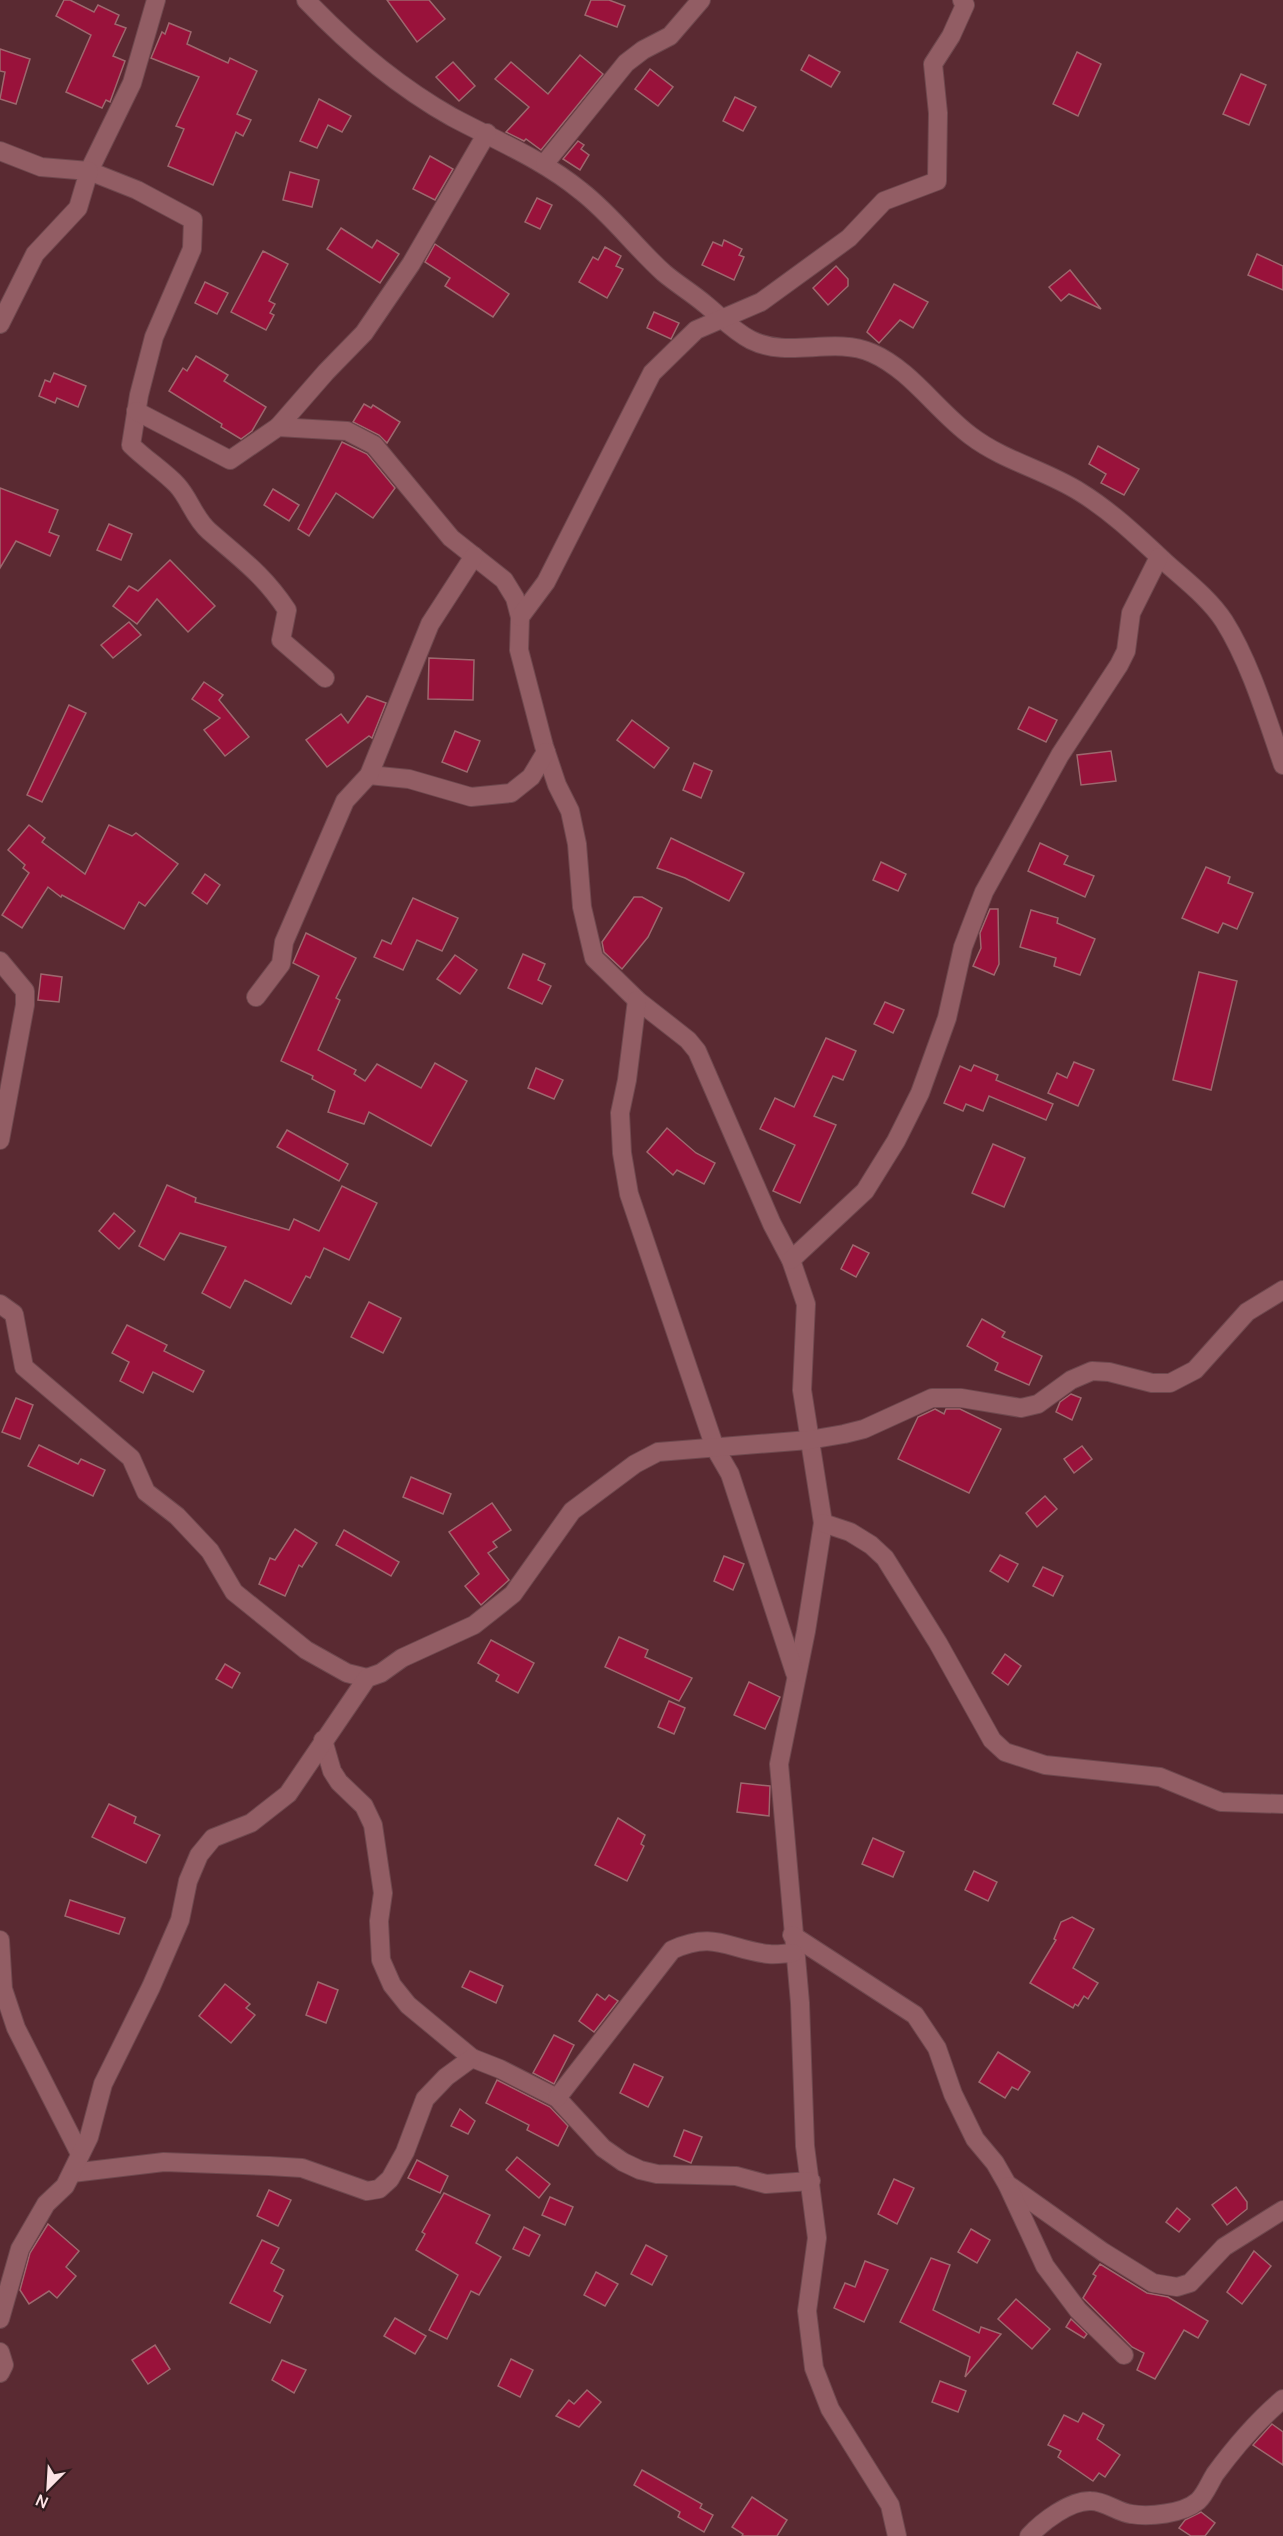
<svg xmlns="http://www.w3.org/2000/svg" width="1283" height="2536" font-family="Manrope,sans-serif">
  <rect width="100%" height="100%" fill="#5a2a32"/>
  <!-- building -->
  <g fill="#99123b" stroke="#9d676e" stroke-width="1.5">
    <path d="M64,0h6l24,12 4,-7 21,10 -4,9 11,4 -13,28 12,5 -15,41 -4,-2 -4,8 -36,-16 25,-57 -35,-19z"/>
    <path d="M387,0h42l16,19 -28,23z"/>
    <path d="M591,0h18l16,6 -8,21 -32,-12z"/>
    <path d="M169,23l22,9 -4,12 41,19 2,-5 27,13 -20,43 14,6 -8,16 -7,-4 -23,53 -45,-19 16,-37 -8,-3 23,-49 -48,-19 11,-26 3,2z"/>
    <path d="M0,49l30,10 -14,45 -16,-5 5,-27 -5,-1z"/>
    <path d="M1077,52l24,12 -23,52 -25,-12z"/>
    <path d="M580,55l23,19 -62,76 -15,-11 -2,2 -18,-9 23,-25 -34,-28 16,-17 37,32z"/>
    <path d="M809,55l31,17 -9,15 -30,-17z"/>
    <path d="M453,62l22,24 -16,15 -23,-24z"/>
    <path d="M650,69l23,18 -15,19 -23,-17z"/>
    <path d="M1241,74l25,11 -17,40 -26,-11z"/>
    <path d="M735,97l21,10 -13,24 -20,-10z"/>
    <path d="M319,99l32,17 -9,16 -14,-7 -11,23 -17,-7z"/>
    <path d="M578,141l6,4 -3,4 8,6 -9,15 -17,-11z"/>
    <path d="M430,156l23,13 -18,31 -22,-11z"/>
    <path d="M290,172l29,8 -7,27 -29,-7z"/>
    <path d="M537,198l15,7 -12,24 -15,-7z"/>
    <path d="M341,228l31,20 5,-8 22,14 -19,29 -53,-34z"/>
    <path d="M724,240l18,9 -3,6 5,2 -10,23 -32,-15 11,-23 9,4z"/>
    <path d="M435,244l74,50 -16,23 -48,-31 5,-8 -25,-16z"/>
    <path d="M605,247l16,9 -5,10 7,3 -16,29 -28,-16 14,-25 5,3z"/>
    <path d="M263,251l25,13 -19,37 6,3 -5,9 4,2 -8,15 -35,-18z"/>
    <path d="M1257,254l26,12v24l-35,-15z"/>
    <path d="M836,266l12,13v7l-20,19 -15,-17z"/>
    <path d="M1070,270l31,39 -32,-15 -8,7 -12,-14z"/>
    <path d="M205,282l23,11 -11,21 -22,-11z"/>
    <path d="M894,284l34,18 -15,26 -13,-8 -21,23 -12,-11z"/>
    <path d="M654,312l25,11 -8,16 -24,-11z"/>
    <path d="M196,356l32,19 -4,6 42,26 -14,24 -11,8 -20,-12 1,-3 -53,-33 14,-23 4,3z"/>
    <path d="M54,373l32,13 -8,21 -21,-9 -2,5 -16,-7 6,-16 5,2z"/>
    <path d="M364,404l7,4 2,-3 27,17 -13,21 -8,-8 -26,-13z"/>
    <path d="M342,442l25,12 28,34 -22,30 -37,-25 -27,43 -11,-7z"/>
    <path d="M1098,446l41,23 -15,26 -23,-12 5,-9 -17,-10z"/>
    <path d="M0,488l58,22 -9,22 10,4 -9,20 -34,-15 -16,27z"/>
    <path d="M273,489l26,16 -10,16 -25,-16z"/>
    <path d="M109,524l23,10 -11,26 -24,-10z"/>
    <path d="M170,560l45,46 -27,26 -31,-33 -20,25 -24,-18 16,-20 9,5z"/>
    <path d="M129,622l12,13 -28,23 -12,-13z"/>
    <path d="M429,658l45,2 -1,40 -45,-1z"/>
    <path d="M204,682l19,13 -4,5 30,37 -24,19 -21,-26 16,-12 -28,-19z"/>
    <path d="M367,696l19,7 -14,35 -3,-2 -42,31 -21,-27 35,-26 7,9z"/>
    <path d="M69,705l17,8 -44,89 -15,-7z"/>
    <path d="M1029,707l28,13 -11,22 -28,-13z"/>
    <path d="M632,720l37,28 -15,20 -37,-28z"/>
    <path d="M455,731l25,10 -13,31 -25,-10z"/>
    <path d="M1111,751l5,30 -35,4 -4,-30z"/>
    <path d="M694,763l18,8 -11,27 -18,-8z"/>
    <path d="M29,825l16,13 -3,4 43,32 24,-49 23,11 4,-3 42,31 -33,42 -6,-4 -15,27 -62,-34 -1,2 -13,-10 -26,41 -20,-13 27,-42 -6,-5 2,-3 -17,-15z"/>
    <path d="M671,838l73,35 -15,28 -44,-23 -28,-10z"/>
    <path d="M1040,843l28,13 -4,8 30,12 -9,21 -57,-26z"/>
    <path d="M881,862l25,12 -8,17 -25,-11z"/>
    <path d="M1206,867l24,10 -2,6 25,10 -16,36 -14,-6 -5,10 -36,-15z"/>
    <path d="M205,874l15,11 -13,19 -15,-11z"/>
    <path d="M634,897h8l20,11 -14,29 -26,32 -18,-17 -2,-10z"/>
    <path d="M413,898l45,20 -16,33 -25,-11 -14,30 -29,-13 8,-17 9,4z"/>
    <path d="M990,909h8l1,55 -5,11 -21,-9 8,-18 -1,-15z"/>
    <path d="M1031,910l27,8 -1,5 38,16 -15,36 -26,-9 2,-8 -36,-11z"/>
    <path d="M306,933l50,25 -20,40 4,2 -22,50 38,20 -2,4 11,7 12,-17 44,24 14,-25 32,18 -36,65 -62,-34 -5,12 -36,-12 7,-21 -23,-12 1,-3 -32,-15 38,-85 -26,-13z"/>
    <path d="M523,954l22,10 -7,16 13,6 -9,18 -34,-16z"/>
    <path d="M455,955l22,15 -17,24 -23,-15z"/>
    <path d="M1199,972l38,9 -26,109 -38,-10z"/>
    <path d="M41,974l21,3 -3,25 -21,-2z"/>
    <path d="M885,1002l19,8 -11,23 -19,-9z"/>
    <path d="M826,1038l30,13 -13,29 -10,-4 -19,40 22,9 -36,78 -27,-12 22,-46 -35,-16 15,-31 19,9z"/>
    <path d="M1074,1062l20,8 -16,36 -30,-13 9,-20 10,5z"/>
    <path d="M974,1065l24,10 -2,5 57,24 -7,16 -57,-24 -6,15 -17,-7 -3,7 -19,-8 16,-37 11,5z"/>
    <path d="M536,1068l27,12 -9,19 -26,-11z"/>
    <path d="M667,1128l29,25 19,10 -11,21 -27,-14 -4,5 -26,-23z"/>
    <path d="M287,1130l61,34 -9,17 -62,-34z"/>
    <path d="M993,1144l32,14 -21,49 -32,-14z"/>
    <path d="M167,1185l29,13 -1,4 94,28 5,-11 25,12 23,-45 35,17 -28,57 -25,-12 -14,30 -4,-2 -15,28 -46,-24 -15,28 -28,-15 24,-46 -46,-14 -16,27 -25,-14z"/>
    <path d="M114,1213l21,18 -16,18 -20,-18z"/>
    <path d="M853,1245l16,8 -13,24 -15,-8z"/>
    <path d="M369,1302l32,16 -18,35 -32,-16z"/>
    <path d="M982,1319l23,13 -3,5 40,19 -13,29 -34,-15 3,-7 -31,-17z"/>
    <path d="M127,1325l40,20 -3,6 40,20 -11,21 -40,-20 -10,21 -23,-12 9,-19 -17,-9z"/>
    <path d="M1071,1394l10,4 -9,22 -16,-8 4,-10z"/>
    <path d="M16,1398l17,7 -13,34 -18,-7z"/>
    <path d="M935,1409l9,5 2,-5h14l41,20 -32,64 -71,-34 20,-42z"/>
    <path d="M39,1445l39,19 3,-5 24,11 -12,26 -65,-30z"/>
    <path d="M1082,1446l10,13 -18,14 -10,-14z"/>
    <path d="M411,1477l40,17 -8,20 -40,-17z"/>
    <path d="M1045,1496l12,13 -20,18 -11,-14z"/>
    <path d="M492,1503l19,27 -18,12 4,5 -9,6 21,27 -28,25 -16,-19 14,-12 -30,-42z"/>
    <path d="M295,1529l22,14 -15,24 -3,-2 -14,31 -26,-12 11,-26 5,2z"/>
    <path d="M344,1530l55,32 -8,14 -55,-31z"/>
    <path d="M1000,1555l18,9 -10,18 -18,-11z"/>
    <path d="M724,1556l20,8 -11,26 -19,-9z"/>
    <path d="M1043,1567l20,9 -10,20 -20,-10z"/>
    <path d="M619,1637l29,13 -3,7 47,21 -13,23 -74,-34z"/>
    <path d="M491,1640l43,23 -16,30 -22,-12 3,-6 -21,-12z"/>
    <path d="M1005,1654l16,12 -13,19 -16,-12z"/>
    <path d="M225,1664l15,9 -8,15 -16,-9z"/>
    <path d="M749,1682l31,15 -15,32 -31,-14z"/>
    <path d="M669,1701l16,7 -11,26 -16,-7z"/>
    <path d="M741,1783l29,3 -1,30 -32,-4z"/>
    <path d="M109,1804l27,13 -2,6 26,12 -14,28 -54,-26z"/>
    <path d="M618,1818l27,17 -4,9 3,2 -17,35 -32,-16z"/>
    <path d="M873,1838l31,14 -11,25 -31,-13z"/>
    <path d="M974,1871l23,11 -9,19 -23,-11z"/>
    <path d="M70,1900l55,18 -6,16 -54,-18z"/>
    <path d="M1072,1917l22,12 -21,39 25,15 -10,16 -4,-3 -6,10 -3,-2 -2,4 -43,-25 26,-43 -2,-1 7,-17z"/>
    <path d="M470,1971l33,15 -7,17 -34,-16z"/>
    <path d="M318,1982l20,8 -12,33 -20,-8z"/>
    <path d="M225,1984l25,20 -4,4 9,7 -24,28 -32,-27z"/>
    <path d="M597,1994l8,6 4,-5 9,6 -24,31 -15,-11z"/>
    <path d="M554,2035l20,10 -20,39 -21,-11z"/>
    <path d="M998,2052l32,20 -12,18 -6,-3 -7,11 -26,-16z"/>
    <path d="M634,2064l29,13 -15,30 -28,-14z"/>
    <path d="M497,2080l53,27 18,19 -10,20 -31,-16 2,-5 -43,-22z"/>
    <path d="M460,2109l15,12 -7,13 -17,-8z"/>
    <path d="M684,2130l18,7 -11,26 -17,-7z"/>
    <path d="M517,2157l33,27 -11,14 -33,-28z"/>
    <path d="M417,2160l31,16 -8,17 -32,-15z"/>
    <path d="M894,2179l20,9 -17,36 -19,-10z"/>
    <path d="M1236,2187l11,15v7l-20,16 -15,-20z"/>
    <path d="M269,2190l22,10 -13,26 -21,-10z"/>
    <path d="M444,2193l46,22 -14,28 25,14 -22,38 -8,-4 -24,48 -18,-9 29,-55 -42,-25 9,-16 -3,-2z"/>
    <path d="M550,2197l23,10 -8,18 -23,-10z"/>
    <path d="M1177,2208l13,11 -11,13 -13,-10z"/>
    <path d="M48,2224l31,27 -13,16 10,9 -19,22 -8,-7 -20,13 -9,-14 10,-37z"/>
    <path d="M524,2227l16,8 -11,21 -16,-7z"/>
    <path d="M971,2229l19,11 -13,23 -19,-11z"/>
    <path d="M262,2240l17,8 -8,15 13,7 -10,21 9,5 -13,27 -40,-20z"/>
    <path d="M646,2245l21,11 -15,29 -21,-11z"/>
    <path d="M1254,2251l17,15 -29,38 -15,-12z"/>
    <path d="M931,2258l19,7 -17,45 46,23 2,-6 20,7 -36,43 5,-20 -70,-35z"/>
    <path d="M865,2261l23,9 -24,52 -30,-14 11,-25 10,4z"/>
    <path d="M1100,2264l47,29 21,4 40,24 -10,17 -14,-8 -29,49 -18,-9 7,-17 -12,-6 -49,-49 13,-22 -3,-2z"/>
    <path d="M596,2272l22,12 -13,22 -21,-11z"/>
    <path d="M1016,2299l34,30 -18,20 -34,-30z"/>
    <path d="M395,2318l31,18 -11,18 -31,-18z"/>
    <path d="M1071,2319l16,15 -3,4 -18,-11z"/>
    <path d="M155,2345l15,24 -22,15 -16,-24z"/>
    <path d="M511,2359l22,11 -13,27 -22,-11z"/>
    <path d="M282,2360l24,10 -12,23 -22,-13z"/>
    <path d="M940,2381l26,10 -8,21 -26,-10z"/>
    <path d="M587,2390l14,12 -22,25 -23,-11 13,-16 5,4z"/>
    <path d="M1083,2413l21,12 -7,14 23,16 -15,22 -6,-4 -6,8 -35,-24 3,-6 -13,-6 16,-30 14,7z"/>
    <path d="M1272,2424l11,8v33l-30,-20z"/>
    <path d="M642,2470l60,34 -2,4 13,7 -9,17 -26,-15 2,-5 -46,-27z"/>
    <path d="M752,2497l35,23 -10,16h-35l1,-2 -11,-7z"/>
    <path d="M1201,2512l14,11 -10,13h-14l-12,-8 6,-8z"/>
  </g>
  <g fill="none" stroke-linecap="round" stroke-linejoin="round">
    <!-- minor casing -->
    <g stroke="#6f484e" stroke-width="20">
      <g id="minor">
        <path d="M156,0l-24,83 -43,88 48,19 56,30 -1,29 -38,88 -15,58 -8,50c14,14 34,27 46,40 13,14 17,33 32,46 32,28 54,43 78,79l-6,30 44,38"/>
        <path d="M306,0c42,44 93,87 146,117 45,24 90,42 129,74 31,24 54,56 83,82 13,11 28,20 41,31 15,12 28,27 46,36 38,19 82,-4 121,13 39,17 65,58 99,83 33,25 74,34 109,56 31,19 58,45 85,70 20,18 44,36 59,59 26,41 43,98 59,144"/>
        <path d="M0,151l41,16 48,4 -11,37 -43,46 -35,70"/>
        <path d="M545,163l81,-100 17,-13 27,-14 31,-36"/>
        <path d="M136,411l94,49 48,-33 69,4 27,14 77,93 53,42 11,18 5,19 -1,33 25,96 13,39 13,26 7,33 5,63 12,51 43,42 51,40 9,11 75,173 19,36 15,44 -4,86 21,133 -17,108 -27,133 21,239 5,143 12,92 -10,73 7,57 16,41 60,96 7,31"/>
        <path d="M278,427l48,-55 38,-39 47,-69 76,-131"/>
        <path d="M520,617l26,-35 106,-209 44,-43 65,-28 88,-64 35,-37 53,-20 1,-68 -5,-49 18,-28 14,-31 -3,-5"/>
        <path d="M369,775l40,4 62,18 40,-4 20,-16 15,-25"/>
        <path d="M0,961l25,30v14l-25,135"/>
        <path d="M256,997l25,-33 3,-22 61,-141 24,-26 61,-151 44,-68"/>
        <path d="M637,1000l-10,80 -7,33 2,40 7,41 86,254 15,26 65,199"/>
        <path d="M791,1260l74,-69 31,-50 24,-48 27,-75 16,-71 21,-55 76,-137 59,-90 7,-14 5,-38 28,-56"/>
        <path d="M0,1304l14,10 10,53 107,91 15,34 31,24 33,35 24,41 72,58 41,23 20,5"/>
        <path d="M823,1523l27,9 21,13 14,13 53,85 54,97 13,12 40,13 115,12 61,25 62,2"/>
        <path d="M323,1740l9,31 7,11 25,24 9,19 10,68 -4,28 2,39 11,25 16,20 64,53 28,11 57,29 46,50 20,14 17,8 17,4 79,2 30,8 45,-3"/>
        <path d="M792,1935l123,80 22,33 16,46 22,45 20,24 12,21 96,68 50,31 24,4 13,-4 34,-36 59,-37"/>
        <path d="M0,1940l3,49 13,39 64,126"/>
        <path d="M557,2098l115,-148c43,-20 57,0 97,4 8,1 17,-1 24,-1"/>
        <path d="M72,2173l92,-11 105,4 33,2 65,23 12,-2 11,-10 15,-27 20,-53 21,-22 26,-19"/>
        <path d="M1008,2186l37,80 33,44 46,45"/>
        <path d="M0,2319l20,-70 26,-45 19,-18 24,-49 14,-53 48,-97 29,-67 8,-39 11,-26 14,-17 38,-15 37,-29 79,-116 14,-5 21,-15 72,-33 39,-31 59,-83 63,-47 23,-12 151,-12 35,-6 20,-5 68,-31h29l60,10 17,-4 33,-24 21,-9 17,1 43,11h18l25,-13 52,-58 36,-22"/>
        <path d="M0,2352l4,13 -4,8"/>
        <path d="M1029,2536c13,-14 41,-36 62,-35 14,0 26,11 40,13 18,3 52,0 67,-13 7,-6 12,-19 17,-27 20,-27 43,-54 68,-75"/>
      </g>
    </g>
    <!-- minor -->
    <use href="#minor" stroke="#925d64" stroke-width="18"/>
  </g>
  <!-- north arrow -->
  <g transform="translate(48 2488) rotate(204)" stroke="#311b1e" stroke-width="4.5" paint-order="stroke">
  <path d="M0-4.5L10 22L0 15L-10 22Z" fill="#fce3e5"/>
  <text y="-9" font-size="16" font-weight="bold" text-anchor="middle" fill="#fce3e5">N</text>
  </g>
</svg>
